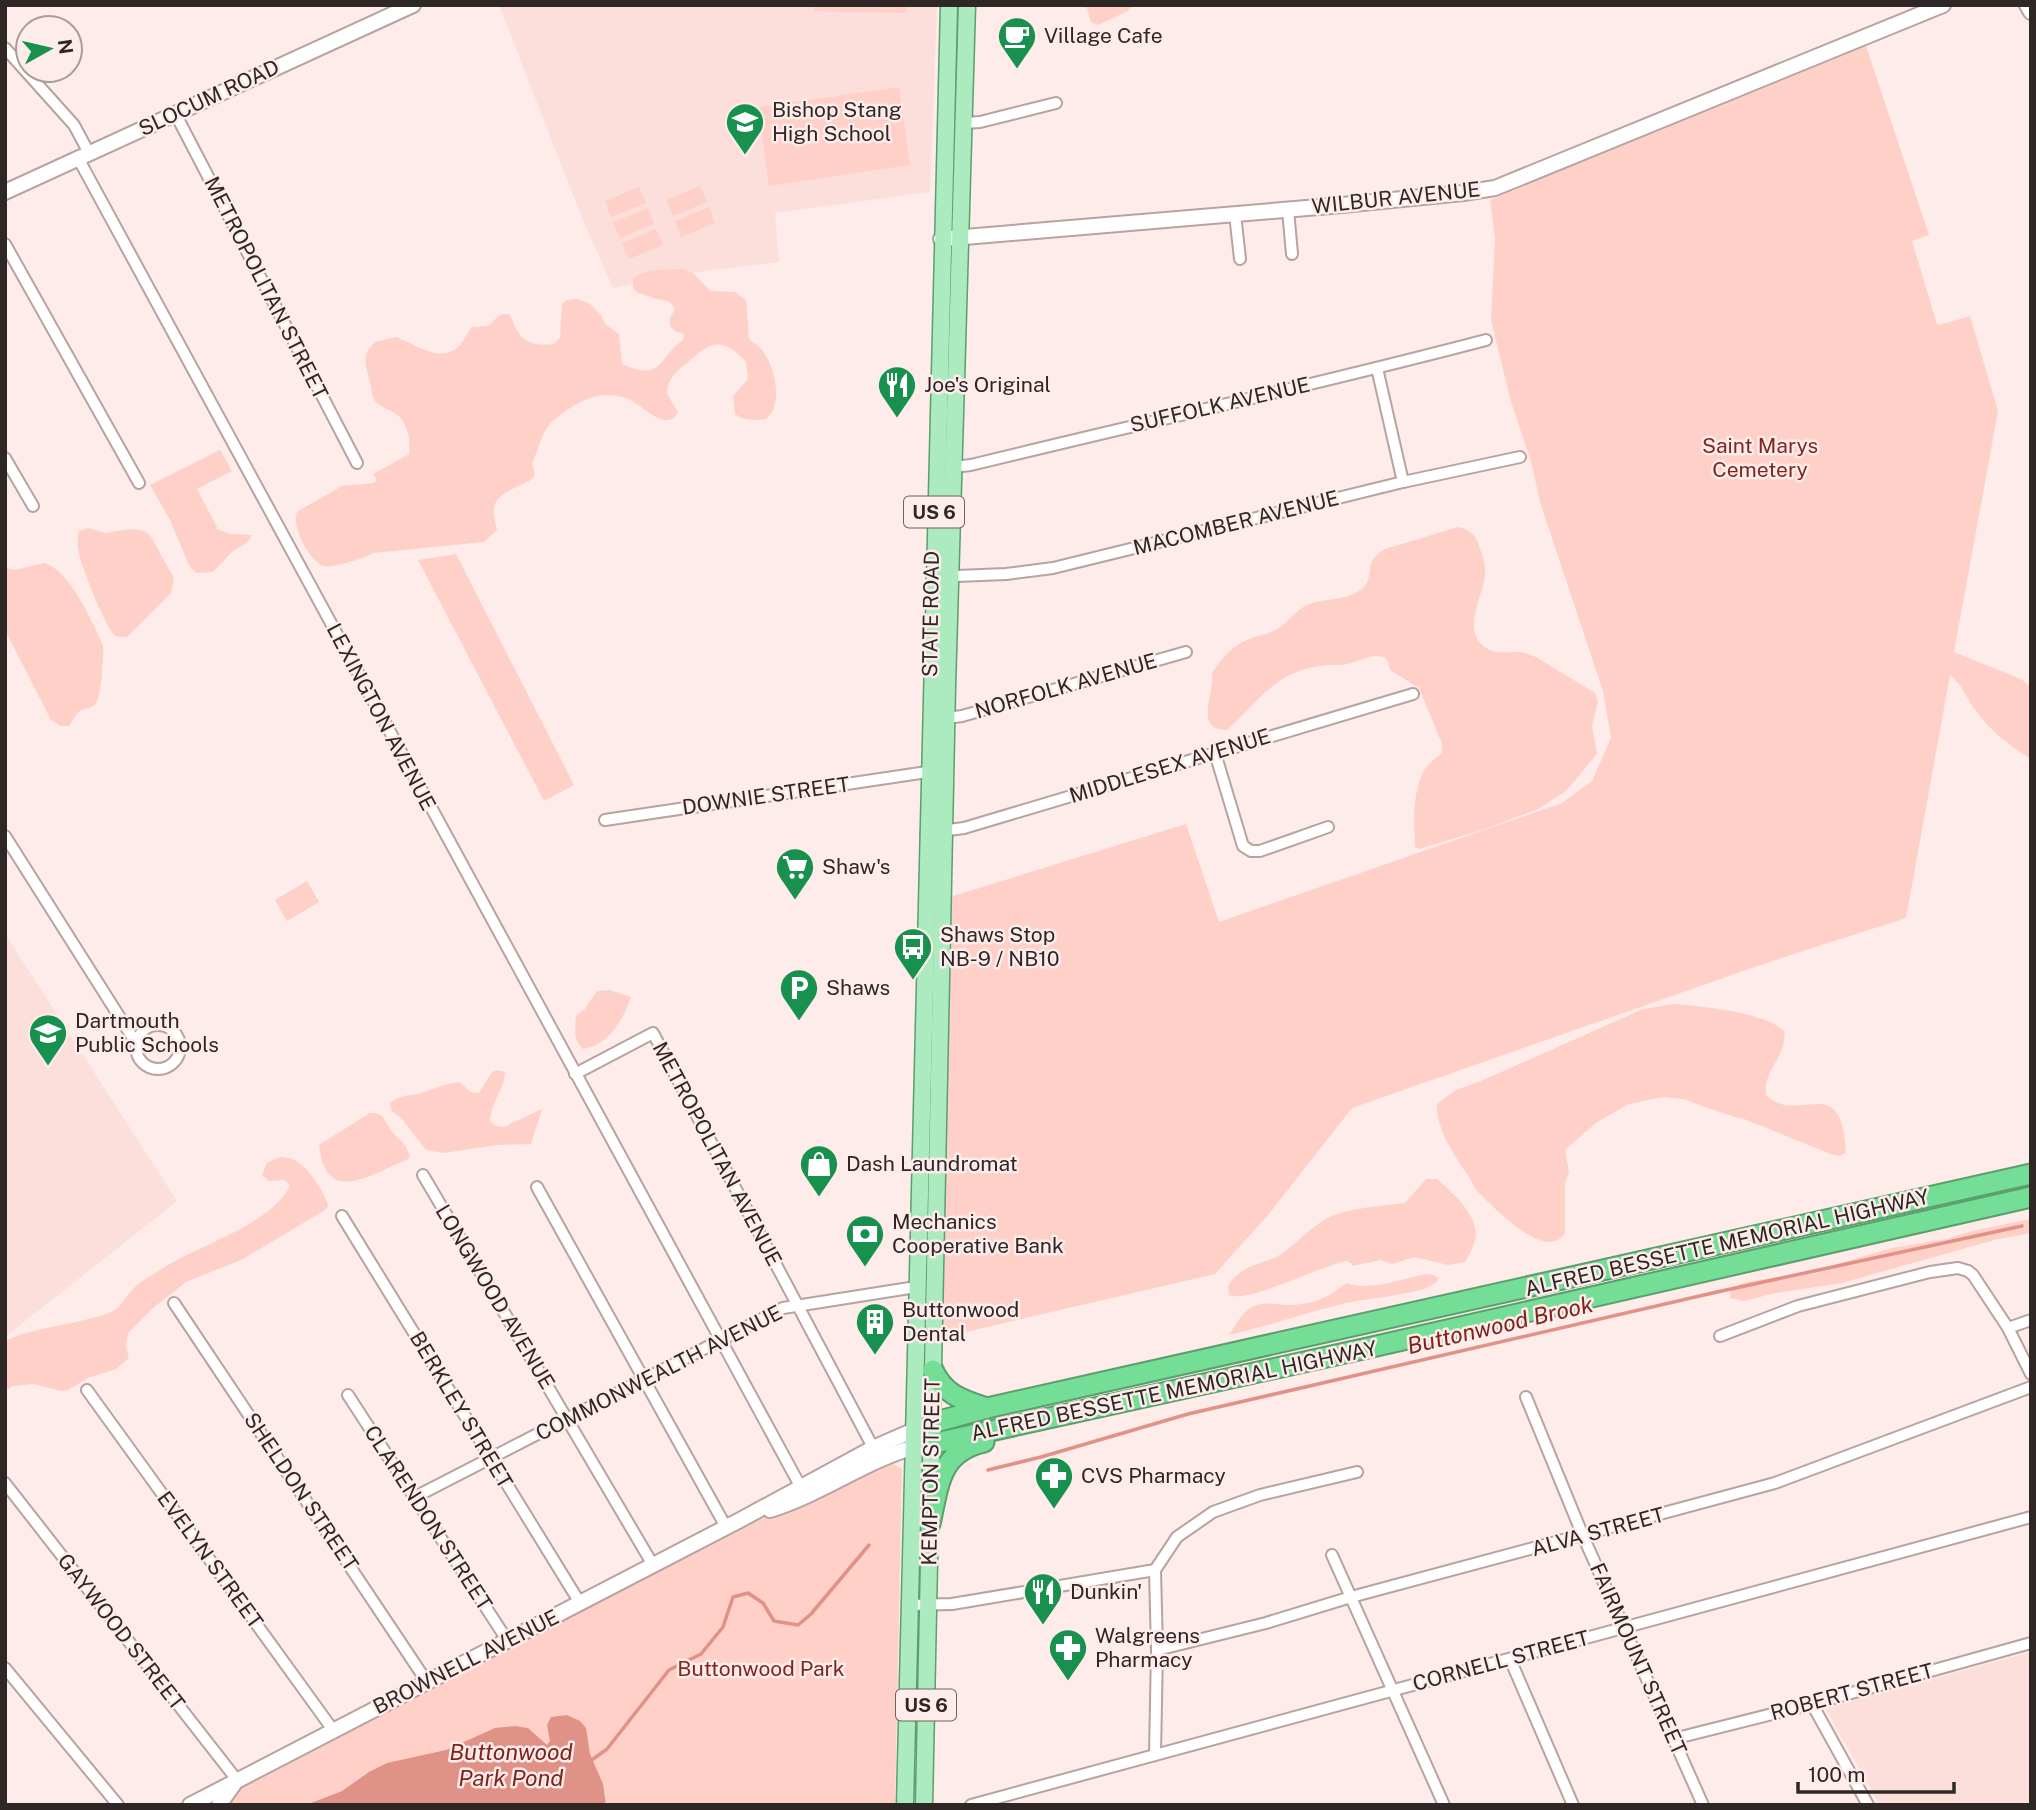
<svg xmlns="http://www.w3.org/2000/svg" width="2036" height="1810" font-family="'Public Sans',sans-serif">
  <rect width="100%" height="100%" fill="#fdecea"/>
  <!-- built -->
  <g fill="#fcdfda">
    <path d="M499,5h438l-7,187 -155,21 4,49 -105,13 -61,13 -31,-70z"/>
    <path d="M5,934l172,267 -172,136z"/>
    <path d="M2031,1652v153h-151l-55,-97z"/>
  </g>
  <!-- green -->
  <g fill="#ffd0c8">
    <path d="M814,5h93l-1,8 -92,-2z"/>
    <path d="M1086,5h46l-4,6 -30,14 -7,-3z"/>
    <path d="M1866,46l63,189 -17,6 25,83 2,1 31,-9 28,95 -44,241 67,27 10,8v72c-21,-13 -41,-28 -55,-48 -10,-13 -12,-24 -26,-36l-44,243 -137,44 -417,146 -84,107 -53,59 -275,64 10,-441 236,-73 33,98 343,-119 30,-22 19,-43 -8,-47 -63,-189 -8,-37 -22,-67 -19,-78 4,-81 -5,-39z"/>
    <path d="M899,87l11,78 -141,21 -11,-79z"/>
    <path d="M700,186l7,16 -34,14 -7,-16z"/>
    <path d="M639,187l7,16 -35,14 -6,-16z"/>
    <path d="M709,207l6,16 -34,14 -6,-16z"/>
    <path d="M648,208l6,16 -34,14 -7,-16z"/>
    <path d="M656,229l7,16 -34,14 -7,-16z"/>
    <path d="M681,269l11,3 18,19 25,1 11,8 3,39c4,4 10,6 13,11 13,17 22,54 4,69 -12,1 -22,2 -31,-5l-2,-18 15,-17 -2,-17c-24,-26 -35,-21 -59,1 -11,9 -20,16 -20,31l11,18c-12,22 -35,-7 -50,-13 -6,-3 -14,-4 -21,-4 -18,-1 -40,14 -53,25 -12,9 -15,30 -22,43l3,11 -2,4c-10,9 -37,13 -39,30 -1,6 2,16 3,22l-13,12 -111,11c-7,5 -40,15 -49,13 -14,-3 -35,-43 -26,-55l44,-25 32,-3 3,-3 -4,-6 36,-20c2,-13 -1,-32 -13,-40 -6,-4 -13,-6 -19,-11 -6,-6 -5,-13 -7,-21 -4,-17 -10,-25 5,-40l21,-5c18,6 44,28 63,9 5,-5 8,-13 13,-19l16,-1c8,-7 12,-15 22,-11 10,25 17,32 44,29l6,-6 2,-34 5,-4 10,-1 13,5 11,11 4,9 14,10 3,30c41,18 35,-5 61,-24l1,-6 -9,-3 -5,-5v-8l5,-9 -5,-7 -17,-4 -15,-5 -5,-5v-9c11,-11 33,-9 48,-10z"/>
    <path d="M220,450l12,21 -35,18 20,38 -1,2 15,5 21,1 -5,8 -14,8 -20,21 -17,1 -7,-8 -19,-45 -20,-35z"/>
    <path d="M1458,527c10,2 17,7 20,16 4,11 8,20 7,32 -2,24 -26,57 3,74 12,7 25,1 37,4 4,1 7,3 11,4l59,36 3,8 -6,25 5,28 -31,37 -28,18 -52,20 -67,20 -4,-2c-1,-25 -3,-56 10,-78 4,-6 11,-11 17,-16v-9l-23,-56 -29,-18 -2,-9 -4,-4c-14,-4 -23,4 -37,7 -9,2 -18,0 -27,2 -46,6 -61,36 -93,64 -34,0 -12,-36 -15,-57 10,-16 22,-29 40,-35 8,-3 18,-5 25,-9 11,-6 19,-19 30,-24 17,-7 36,-4 52,-14 19,-12 1,-28 26,-42z"/>
    <path d="M89,528l16,5 25,-4 15,2 6,6 23,41 -3,15 -44,44c-5,0 -6,1 -11,-1 -10,-6 -34,-69 -37,-82 -2,-8 -2,-16 0,-23z"/>
    <path d="M456,554l118,231 -30,16 -126,-241z"/>
    <path d="M44,563c26,7 48,59 59,82 1,9 -2,56 -8,60 -5,4 -11,3 -16,7 -4,3 -7,10 -10,14h-8l-10,-6 -46,-90v-62l10,2z"/>
    <path d="M307,881l12,21 -32,19 -12,-21z"/>
    <path d="M609,990l22,7c-8,23 -22,48 -48,52 -10,-9 -8,-21 -7,-33l9,-7 12,-18z"/>
    <path d="M1673,1004c27,2 92,8 111,27 4,24 -22,40 -18,64 33,32 76,-27 80,58l-7,3 -8,-2 -87,-35 -10,-2 -51,-18 -20,-2 -34,7 -32,18 -32,28 4,22 -4,12v49c-19,31 -73,-28 -88,-42 -3,-3 -5,-10 -8,-14 -14,-21 -33,-47 -32,-73l19,-14 25,-9 162,-72z"/>
    <path d="M497,1070l8,2c-1,18 -14,30 -15,49l6,5 8,1 38,-18 -11,35 -34,1 -54,8 -17,-3 -24,-31 -11,-9 -1,-7c9,-8 17,-7 28,-9 14,-4 26,-10 41,-12l12,10 8,1 13,-21z"/>
    <path d="M370,1113h6l6,3 10,16 13,13 5,11 -2,3c-37,15 -82,49 -89,-14z"/>
    <path d="M280,1157c5,0 11,1 16,4 12,6 30,33 32,45l-3,4 -82,49 -57,23 -33,26 -25,25 -2,13 3,12 -13,11 -28,9 -20,12 -6,1 -29,-7 -20,2 -8,5v-50c32,-15 71,-16 104,-28 11,-4 15,-14 22,-22 6,-7 17,-14 26,-19 38,-27 112,-45 133,-86l-5,-6 -16,1 -7,-6 5,-12z"/>
    <path d="M1426,1179h11c15,13 44,38 38,61 -2,8 -6,15 -10,22l-17,3 -34,-8 -21,7 -13,-4 -28,6 -1,-3 -5,-2c-23,4 -100,43 -117,34l-1,-9c14,-22 29,-19 50,-30 15,-9 27,-24 43,-34 23,-15 57,-15 84,-19z"/>
    <path d="M2031,1219v14l-33,6 -156,44 -66,10 -33,8 -13,-3 1,-10 15,-6 64,-10 82,-24 54,-9 26,-8z"/>
    <path d="M1427,1274l7,1 5,3c-5,11 -26,14 -38,16 -21,5 -43,5 -63,11 -37,9 -72,22 -109,30 7,-10 13,-24 25,-29 10,-4 21,-2 32,-1 27,0 40,-6 60,-22 28,9 54,-5 81,-9z"/>
    <path d="M894,1464l8,5 -7,336h-692l528,-273 22,-10 56,-19 72,-36z"/>
  </g>
  <!-- water -->
  <path fill="#e09287" d="M567,1715l13,6 6,7 4,26 13,30 3,21h-300l36,-14 27,-19 18,-9 59,-13 49,-22 20,-2 13,2 19,17 3,-4 -3,-16 4,-8z"/>
  <g fill="none" stroke-linecap="round" stroke-linejoin="round">
    <!-- stream -->
    <g stroke="#e09287" stroke-width="3.5">
      <path d="M988,1470l53,-13 147,-43 529,-122 305,-66"/>
      <path d="M589,1762l18,-13 62,-79 32,-16 22,-27 10,-30 15,-4 15,10 11,18 24,4 13,-11 58,-69"/>
    </g>
    <!-- street casing -->
    <g stroke="#b7a3a0" stroke-width="14">
      <g id="street">
        <path d="M5,48l69,77 15,28"/>
        <path d="M175,113l182,350"/>
        <path d="M963,123l17,-1 76,-19"/>
        <path d="M78,158l726,1335"/>
        <path d="M1288,210l4,44"/>
        <path d="M1235,214l5,45"/>
        <path d="M5,244l134,239"/>
        <path d="M1377,368l26,114"/>
        <path d="M5,458l28,48"/>
        <path d="M953,467l18,-2c172,-42 344,-80 515,-125"/>
        <path d="M932,577l74,-3 47,-6 350,-86 117,-25"/>
        <path d="M947,718l15,-2 224,-64"/>
        <path d="M1215,753l28,93 8,5h9l68,-24"/>
        <path d="M605,820l322,-48"/>
        <path d="M926,833l38,-5 449,-134"/>
        <path d="M5,836l131,207"/>
        <circle cx="158" cy="1047" r="22"/>
        <path d="M575,1074l78,-41 223,420"/>
        <path d="M423,1175l230,390"/>
        <path d="M537,1187l189,340"/>
        <path d="M342,1216l238,387"/>
        <path d="M174,1303l253,379"/>
        <path d="M2008,1328l23,-8"/>
        <path d="M1720,1336l78,-30 132,-34 28,-4 10,3 5,4 35,53 23,46"/>
        <path d="M87,1390l246,340"/>
        <path d="M348,1395l159,245"/>
        <path d="M1526,1397l57,139 120,269"/>
        <path d="M5,1483l232,297"/>
        <path d="M415,1497l368,-189 133,-21"/>
        <path d="M1332,1555l112,250"/>
        <path d="M1155,1570l2,80 -2,105"/>
        <path d="M909,1605l43,-1 203,-34 22,-33 36,-25 47,-17 97,-23"/>
        <path d="M1157,1650l109,-27 85,-26 424,-114 256,-96"/>
        <path d="M1510,1659l63,146"/>
        <path d="M5,1668l113,137"/>
        <path d="M1812,1704l56,101"/>
        <path d="M1673,1739l139,-35 219,-61"/>
        <path d="M971,1805l1060,-288"/>
      </g>
    </g>
    <!-- secondary casing -->
    <g stroke="#b7a3a0" stroke-width="18">
      <g id="secondary">
        <path d="M2027,5l4,7"/>
        <path d="M5,192l408,-187"/>
        <path d="M941,239l401,-34 121,-12 32,-5 448,-183"/>
        <path d="M770,1510c49,-15 92,-47 141,-62"/>
        <path d="M190,1805l552,-286 131,-71 39,-17"/>
        <path d="M219,1805l15,-21"/>
      </g>
    </g>
    <!-- primary casing -->
    <g stroke="#5c9e6e" stroke-width="19">
      <g id="primary">
        <path d="M905,1805c9,-600 24,-1200 44,-1800"/>
        <path d="M924,1805l23,-1118 20,-682"/>
      </g>
    </g>
    <!-- highway casing -->
    <g stroke="#5c9e6e" stroke-width="23">
      <g id="highway">
        <path d="M933,1370c11,25 30,30 54,38"/>
        <path d="M932,1423l55,-15 1044,-234"/>
        <path d="M931,1444l441,-97 659,-150"/>
        <path d="M930,1524c9,-39 9,-72 54,-82"/>
      </g>
    </g>
    <!-- street -->
    <use href="#street" stroke="#fff" stroke-width="10"/>
    <!-- secondary -->
    <use href="#secondary" stroke="#fff" stroke-width="14"/>
    <!-- primary -->
    <use href="#primary" stroke="#acebc0" stroke-width="16"/>
    <!-- highway -->
    <use href="#highway" stroke="#74de96" stroke-width="19"/>
  </g>
  <!-- icons -->
  <defs>
    <g id="cafe-pin" transform="scale(2.0125)"><path d="M0 17L-7.5 6A9.5 9.5 0 1 1 7.5 6Z" fill="#17914d" stroke="#fdecea"/><path d="M-5.5-4.5H6V0H3Q3 3.5 0 3.5H-2.5Q-5.5 3.5-5.5 0ZM3-3.2v2h1.7v-2ZM-6 4.5H4V6H-6Z" fill="#fff"/></g>
    <g id="school-pin" transform="scale(2.0125)"><path d="M0 17L-7.5 6A9.5 9.5 0 1 1 7.5 6Z" fill="#17914d" stroke="#fdecea"/><path d="M0-5L7-2L0 1L-7-2ZM-4 1L0 2.5L4 1V4Q0 6-4 4Z" fill="#fff"/></g>
    <g id="restaurant-pin" transform="scale(2.0125)"><path d="M0 17L-7.5 6A9.5 9.5 0 1 1 7.5 6Z" fill="#17914d" stroke="#fdecea"/><path d="M-5-6h1v4h1v-4h1v4h1v-4h1v5L-1.5 .5V6h-2V.5L-5-1ZM5-6V6H3V1.5H1.5Q1.5-4 5-6Z" fill="#fff"/></g>
    <g id="supermarket-pin" transform="scale(2.0125)"><path d="M0 17L-7.5 6A9.5 9.5 0 1 1 7.5 6Z" fill="#17914d" stroke="#fdecea"/><path d="M-6-5.5h2.5l.6 2H6L4.5 2H-2.5L-4.4-4H-6ZM-1.5 3.2a1.3 1.3 0 1 0 .1 0ZM3 3.2a1.3 1.3 0 1 0 .1 0Z" fill="#fff"/></g>
    <g id="bus-pin" transform="scale(2.0125)"><path d="M0 17L-7.5 6A9.5 9.5 0 1 1 7.5 6Z" fill="#17914d" stroke="#fdecea"/><path d="M-5-6H5V4H4V6H2V4H-2V6H-4V4H-5ZM-3.5-4V0h7V-4ZM-3.5 1.2v1.5H-2V1.2ZM2 1.2v1.5H3.5V1.2Z" fill="#fff"/></g>
    <g id="parking-pin" transform="scale(2.0125)"><path d="M0 17L-7.5 6A9.5 9.5 0 1 1 7.5 6Z" fill="#17914d" stroke="#fdecea"/><path d="M-3.5-5.5H1a3.5 3.5 0 0 1 0 7H-1V5.5H-3.5ZM-1-3.4V-.6H.8a1.4 1.4 0 0 0 0-2.8Z" fill="#fff"/></g>
    <g id="shop-pin" transform="scale(2.0125)"><path d="M0 17L-7.5 6A9.5 9.5 0 1 1 7.5 6Z" fill="#17914d" stroke="#fdecea"/><path d="M-5-2.5h2.3a2.7 3.5 0 0 1 5.4 0H5L5.5 6h-11ZM-1.5-2.5h3a1.5 2.3 0 0 0-3 0Z" fill="#fff"/></g>
    <g id="bank-pin" transform="scale(2.0125)"><path d="M0 17L-7.5 6A9.5 9.5 0 1 1 7.5 6Z" fill="#17914d" stroke="#fdecea"/><path d="M-6-4H6V4H-6ZM0-2.3a2.3 2.3 0 1 0 0 4.6a2.3 2.3 0 1 0 0-4.6Z" fill="#fff"/></g>
    <g id="building-pin" transform="scale(2.0125)"><path d="M0 17L-7.5 6A9.5 9.5 0 1 1 7.5 6Z" fill="#17914d" stroke="#fdecea"/><path d="M-4-6H4V6H1V3H-1V6H-4ZM-2.5-4.3h1.7v1.8h-1.7ZM.8-4.3h1.7v1.8H.8ZM-2.5-1h1.7V.8h-1.7ZM.8-1h1.7V.8H.8Z" fill="#fff"/></g>
    <g id="pharmacy-pin" transform="scale(2.0125)"><path d="M0 17L-7.5 6A9.5 9.5 0 1 1 7.5 6Z" fill="#17914d" stroke="#fdecea"/><path d="M-2-6h4v4h4v4h-4v4h-4v-4h-4v-4h4Z" fill="#fff"/></g>
  </defs>
  <g fill-rule="evenodd">
    <use href="#cafe-pin" x="1017" y="36"/>
    <use href="#school-pin" x="745" y="122"/>
    <use href="#restaurant-pin" x="897" y="385"/>
    <use href="#supermarket-pin" x="795" y="867"/>
    <use href="#bus-pin" x="913" y="947"/>
    <use href="#parking-pin" x="799" y="988"/>
    <use href="#school-pin" x="48" y="1033"/>
    <use href="#shop-pin" x="819" y="1164"/>
    <use href="#bank-pin" x="865" y="1234"/>
    <use href="#building-pin" x="875" y="1322"/>
    <use href="#pharmacy-pin" x="1054" y="1476"/>
    <use href="#restaurant-pin" x="1043" y="1592"/>
    <use href="#pharmacy-pin" x="1068" y="1648"/>
  </g>
  <g text-anchor="middle" stroke-width="5" stroke-linejoin="round" paint-order="stroke">
    <!-- shield labels -->
    <g fill="#fdecea" stroke="#6c6260" stroke-width="2">
      <rect x="904" y="496.5" width="60" height="31" rx="5"/>
      <rect x="896" y="1689.5" width="60" height="31" rx="5"/>
    </g>
    <g font-size="19" font-weight="bold" fill="#2e2725">
      <text x="934" y="519">US 6</text>
      <text x="926" y="1712">US 6</text>
    </g>
    <!-- poi labels -->
    <g font-size="21" fill="#2e2725" stroke="#fdecea" text-anchor="start">
      <text x="1044" y="43">Village Cafe</text>
      <text x="772" y="117">Bishop Stang<tspan x="772" dy="24">High School</tspan></text>
      <text x="924" y="392">Joe's Original</text>
      <text x="822" y="874">Shaw's</text>
      <text x="940" y="942">Shaws Stop<tspan x="940" dy="24">NB-9 / NB10</tspan></text>
      <text x="826" y="995">Shaws</text>
      <text x="75" y="1028">Dartmouth<tspan x="75" dy="24">Public Schools</tspan></text>
      <text x="846" y="1171">Dash Laundromat</text>
      <text x="892" y="1229">Mechanics<tspan x="892" dy="24">Cooperative Bank</tspan></text>
      <text x="902" y="1317">Buttonwood<tspan x="902" dy="24">Dental</tspan></text>
      <text x="1081" y="1483">CVS Pharmacy</text>
      <text x="1070" y="1599">Dunkin'</text>
      <text x="1095" y="1643">Walgreens<tspan x="1095" dy="24">Pharmacy</tspan></text>
    </g>
    <!-- street labels -->
    <g font-size="21" fill="#2e2725" stroke="#fdecea">
      <text transform="translate(209 98) rotate(-25)" y="7">SLOCUM ROAD</text>
      <text transform="translate(1396 198) rotate(-6)" y="7">WILBUR AVENUE</text>
      <text transform="translate(266 288) rotate(63)" y="7">METROPOLITAN STREET</text>
      <text transform="translate(1220 405) rotate(-13)" y="7">SUFFOLK AVENUE</text>
      <text transform="translate(1236 523) rotate(-14)" y="7">MACOMBER AVENUE</text>
      <text transform="translate(931 614) rotate(-89)" y="7">STATE ROAD</text>
      <text transform="translate(1066 686) rotate(-16)" y="7">NORFOLK AVENUE</text>
      <text transform="translate(381 717) rotate(62)" y="7">LEXINGTON AVENUE</text>
      <text transform="translate(1170 766) rotate(-17)" y="7">MIDDLESEX AVENUE</text>
      <text transform="translate(766 796) rotate(-8)" y="7">DOWNIE STREET</text>
      <text transform="translate(717 1154) rotate(62)" y="7">METROPOLITAN AVENUE</text>
      <text transform="translate(1727 1243) rotate(-13)" y="7">ALFRED BESSETTE MEMORIAL HIGHWAY</text>
      <text transform="translate(495 1297) rotate(59)" y="7">LONGWOOD AVENUE</text>
      <text transform="translate(659 1373) rotate(-27)" y="7">COMMONWEALTH AVENUE</text>
      <text transform="translate(1174 1391) rotate(-12)" y="7">ALFRED BESSETTE MEMORIAL HIGHWAY</text>
      <text transform="translate(461 1410) rotate(59)" y="7">BERKLEY STREET</text>
      <text transform="translate(931 1472) rotate(-89)" y="7">KEMPTON STREET</text>
      <text transform="translate(301 1492) rotate(56)" y="7">SHELDON STREET</text>
      <text transform="translate(428 1518) rotate(57)" y="7">CLARENDON STREET</text>
      <text transform="translate(1598 1532) rotate(-15)" y="7">ALVA STREET</text>
      <text transform="translate(210 1560) rotate(54)" y="7">EVELYN STREET</text>
      <text transform="translate(121 1632) rotate(52)" y="7">GAYWOOD STREET</text>
      <text transform="translate(1638 1659) rotate(66)" y="7">FAIRMOUNT STREET</text>
      <text transform="translate(1501 1661) rotate(-15)" y="7">CORNELL STREET</text>
      <text transform="translate(466 1662) rotate(-27)" y="7">BROWNELL AVENUE</text>
      <text transform="translate(1852 1692) rotate(-15)" y="7">ROBERT STREET</text>
    </g>
    <!-- park labels -->
    <g font-size="21" fill="#81261e" stroke="#fdecea">
      <text x="1760" y="453">Saint Marys<tspan x="1760" dy="24">Cemetery</tspan></text>
      <text x="761" y="1676">Buttonwood Park</text>
    </g>
    <!-- water labels -->
    <g font-size="23" font-style="italic" fill="#7e241c" stroke="#fdecea">
      <text transform="translate(1500 1325) rotate(-13)" y="8">Buttonwood Brook</text>
      <text x="511" y="1760">Buttonwood<tspan x="511" dy="26">Park Pond</tspan></text>
    </g>
  </g>
  <!-- border -->
  <rect width="2036" height="1810" fill="none" stroke="#2e2725" stroke-width="14"/>
  <!-- north arrow -->
  <g transform="translate(49 49) rotate(82)"><circle r="33" fill="#fdecea" stroke="#aa9d9b" stroke-width="2"/>
  <path d="M0-5L12 26L0 18L-12 26Z" fill="#17914d"/>
  <text y="-10" font-size="19" font-weight="bold" text-anchor="middle" fill="#2e2725">N</text>
  </g>
  <!-- scale -->
  <path d="M1798 1782v10h156v-10" fill="none" stroke="#2e2725" stroke-width="3.5"/>
  <text x="1808" y="1782" font-size="21" fill="#2e2725" stroke="#fdecea" stroke-width="5" paint-order="stroke">100 m</text>
</svg>
